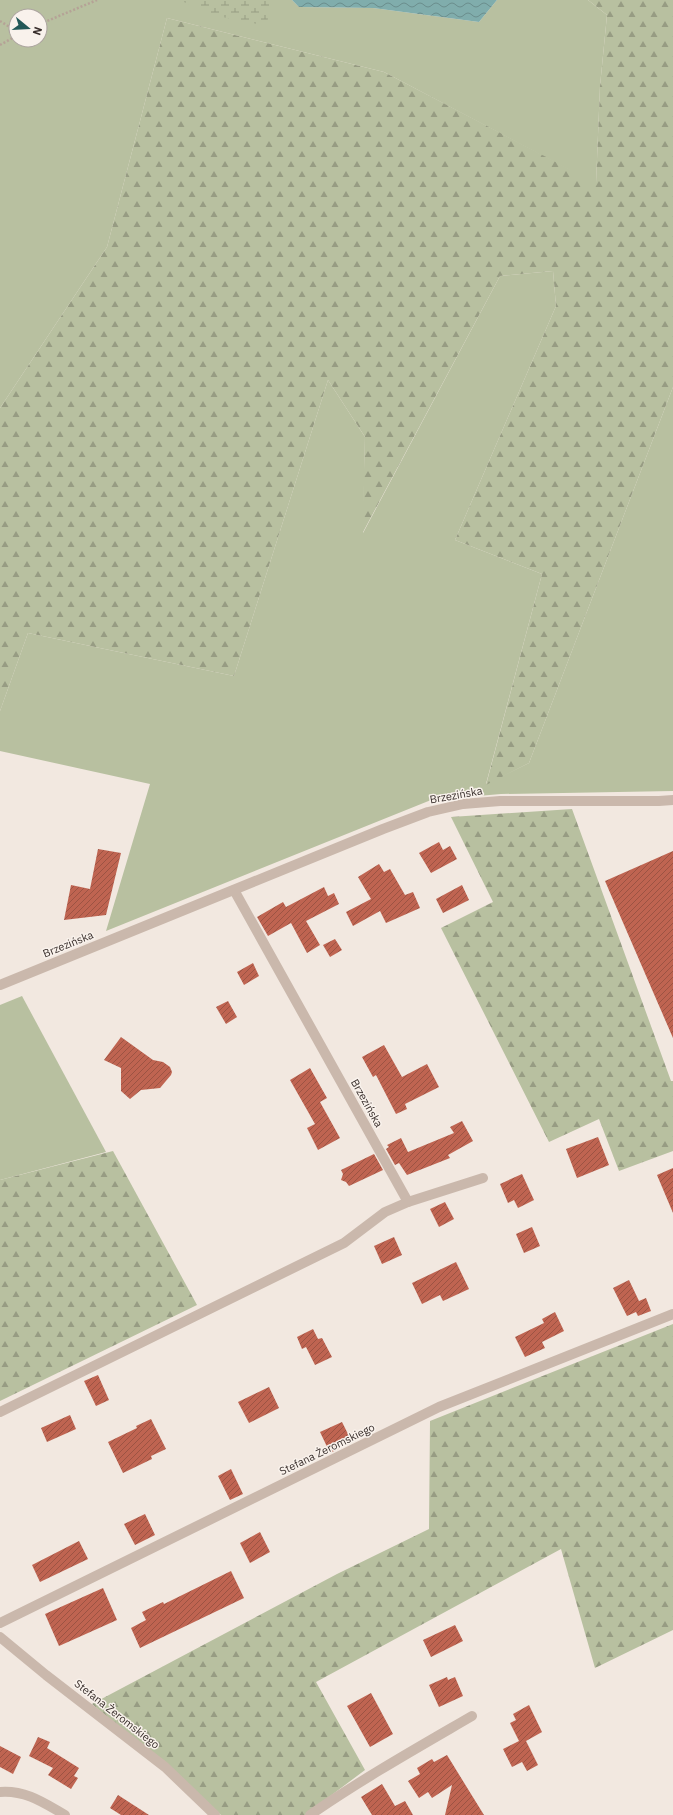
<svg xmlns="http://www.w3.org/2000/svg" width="673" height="1815" font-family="'IBM Plex Sans',sans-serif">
  <defs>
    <pattern id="forest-firs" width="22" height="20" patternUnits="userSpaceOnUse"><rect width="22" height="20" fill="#b8c0a0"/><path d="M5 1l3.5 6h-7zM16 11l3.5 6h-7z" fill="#979c83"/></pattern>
    <pattern id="wetland-marsh" width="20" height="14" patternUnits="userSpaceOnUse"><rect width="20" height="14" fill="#b8c0a0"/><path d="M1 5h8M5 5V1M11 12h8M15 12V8" fill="none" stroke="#979c83"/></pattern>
    <pattern id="water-waves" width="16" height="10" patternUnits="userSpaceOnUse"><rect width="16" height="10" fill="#80adac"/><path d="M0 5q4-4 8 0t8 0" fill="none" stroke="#6a8d8c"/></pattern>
    <pattern id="building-hatch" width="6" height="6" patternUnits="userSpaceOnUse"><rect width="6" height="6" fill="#bf6451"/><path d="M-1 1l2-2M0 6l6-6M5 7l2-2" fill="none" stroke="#9c5343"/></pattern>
  </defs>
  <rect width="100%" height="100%" fill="#f2e8e0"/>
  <!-- green -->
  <g fill="#b8c0a0" fill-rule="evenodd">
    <path d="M0,0h292l7,7 74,1 106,14 18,-22h91l19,15 -7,71 -4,98 -212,-112 -217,-54 -60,229 -107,161zM16,16h24v24h-24z"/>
    <path d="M553,271l3,35 -101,234 87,34 -56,210 43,-21 144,-376v404l-172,3 -70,6 -325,131 44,-147 -150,-33v-40l28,-78 206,43 94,-296 37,57 -2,96 137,-257z"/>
    <path d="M22,996l84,156 -106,28v-175z"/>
  </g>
  <!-- forest -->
  <g fill="url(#forest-firs)">
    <path d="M588,0h85v387l-144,376 -43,22 56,-211 -87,-34 101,-234 -3,-35 -53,5 -138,258 3,-97 -37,-57 -94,296 -206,-43 -28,78v-303l107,-161 60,-229 217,54 212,111 4,-97 7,-71z"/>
    <path d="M572,809l99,272h2v70l-54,20 -20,-52 -50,23 -108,-214 52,-26 -42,-85z"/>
    <path d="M113,1151l84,154 -197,96v-221z"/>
    <path d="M673,1324v306l-78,38 -34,-119 -245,133 49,88 -60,45h-84l-129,-111 245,-130 92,-45 1,-108z"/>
  </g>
  <!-- wetland -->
  <path fill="url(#wetland-marsh)" d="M179,0h91l-3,26 -50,-10z"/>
  <!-- water -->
  <path fill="url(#water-waves)" d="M292,0h205l-18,22 -106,-14 -74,-1z"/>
  <!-- building -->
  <g fill="url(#building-hatch)">
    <path d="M439,842l4,8 7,-4 7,13 -26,14 -12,-20z"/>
    <path d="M98,849l23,4 -15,62 -42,5 7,-35 19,4z"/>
    <path d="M673,851v187l-68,-157z"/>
    <path d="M379,864l5,8 6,-3 15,26 8,-3 7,16 -34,15 -6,-12 -27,15 -7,-14 25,-13 -13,-22z"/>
    <path d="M462,885l7,15 -26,13 -7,-14z"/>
    <path d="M324,887l4,9 6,-3 5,11 -33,17 14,24 -13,8 -16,-30 -23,13 -11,-19 26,-15 3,5z"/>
    <path d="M335,939l7,11 -12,7 -7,-12z"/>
    <path d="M253,963l6,13 -15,9 -7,-13z"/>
    <path d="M228,1001l9,16 -11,7 -10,-17z"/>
    <path d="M121,1037l32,23 10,2 7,5 2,5 -1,3 -11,13 -19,2 -11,9 -9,-8v-23l-17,-8z"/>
    <path d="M384,1045l18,32 25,-13 12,23 -34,17 2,5 -11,5 -20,-39 -3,2 -11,-20z"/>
    <path d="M310,1068l17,30 -7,4 20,36 -22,12 -11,-22 8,-4 -25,-44z"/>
    <path d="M462,1121l11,20 -25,14 2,3 -43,17 -8,-12 -4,2 -9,-16 3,-2 -2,-2 14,-7 7,14 46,-19 -4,-6z"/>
    <path d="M598,1137l11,28 -32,13 -11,-29z"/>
    <path d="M374,1154l9,16 -34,16 -3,-4 -5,-2 2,-6 -2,-4z"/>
    <path d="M673,1168v45l-16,-38z"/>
    <path d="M522,1174l12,26 -16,8 -4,-8 -6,3 -8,-19z"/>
    <path d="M445,1202l9,17 -15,8 -9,-18z"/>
    <path d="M532,1227l8,19 -16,7 -8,-19z"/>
    <path d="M394,1237l8,18 -20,9 -8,-18z"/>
    <path d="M456,1262l13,27 -26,12 -3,-6 -18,9 -10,-21z"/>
    <path d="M629,1280l10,21 7,-3 5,13 -13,5 -2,-4 -9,4 -14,-28z"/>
    <path d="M555,1312l9,19 -22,11 3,6 -20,9 -10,-20 29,-14 -2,-4z"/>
    <path d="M313,1329l5,10 4,-1 10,19 -17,8 -9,-18 -4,2 -5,-12z"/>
    <path d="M98,1375l11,25 -13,6 -12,-25z"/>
    <path d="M269,1387l10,21 -30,15 -11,-21z"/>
    <path d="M70,1415l6,14 -29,13 -6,-14z"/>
    <path d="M151,1419l15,30 -15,7 1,3 -29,14 -15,-31 29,-14 -1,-2z"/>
    <path d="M342,1422l10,20 -22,11 -10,-21z"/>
    <path d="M231,1469l12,25 -13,6 -12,-24z"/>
    <path d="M145,1514l10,21 -20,10 -11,-21z"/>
    <path d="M260,1532l10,20 -20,11 -10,-20z"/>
    <path d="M79,1541l9,18 -48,23 -8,-17z"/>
    <path d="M231,1571l13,27 -104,50 -9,-20 15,-8 -4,-8 21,-10 1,2z"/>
    <path d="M103,1588l14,32 -58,26 -14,-32z"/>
    <path d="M455,1625l8,16 -32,16 -8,-17z"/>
    <path d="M447,1677l1,3 7,-3 8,19 -24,11 -10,-22z"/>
    <path d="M371,1693l22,41 -23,13 -23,-41z"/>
    <path d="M529,1705l13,27 -16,9 12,24 -11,6 -5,-9 -10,5 -9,-18 16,-8 -9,-18 6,-3 -3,-6z"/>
    <path d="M38,1737l12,5 -3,6 32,20 -5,8 4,2 -7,11 -23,-14 5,-7 -24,-12z"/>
    <path d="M0,1746l21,11 -8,17 -13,-7z"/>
    <path d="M447,1755l24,39 13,21h-39l7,-30 -20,13 -4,-6 -9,6 -11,-17 12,-7 -3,-6 15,-9 2,3z"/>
    <path d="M382,1784l13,22 10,-5 8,14h-41l-11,-18z"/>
    <path d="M118,1795l31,20h-28l-11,-7z"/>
  </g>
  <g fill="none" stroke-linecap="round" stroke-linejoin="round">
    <!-- path -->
    <g stroke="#b5a296" stroke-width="2.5" stroke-dasharray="2 2" stroke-linecap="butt">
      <path d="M0,21l16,10"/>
      <path d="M40,24l57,-24"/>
      <path d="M0,45l16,-9"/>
    </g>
    <!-- minor -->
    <g stroke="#cab8ac" stroke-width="10">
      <path d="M234,890l174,312"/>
      <path d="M0,985l383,-156 45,-17 35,-8 37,-3h159l14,-1"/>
      <path d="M0,1412l344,-169 41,-31 23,-10 75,-24"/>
      <path d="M0,1623l439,-216 234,-93"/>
      <path d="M0,1637l46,38 119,92 50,48"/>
      <path d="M0,1792c26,-2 44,11 65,23"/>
      <path d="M310,1815c52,-36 107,-67 162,-99"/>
    </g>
  </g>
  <g text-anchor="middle" stroke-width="3" stroke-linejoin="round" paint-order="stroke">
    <!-- street labels -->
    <g font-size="11" fill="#382e2b" stroke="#f9f2ec">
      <text transform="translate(456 795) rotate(-10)" y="4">Brzezińska</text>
      <text transform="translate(68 944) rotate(-22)" y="4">Brzezińska</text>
      <text transform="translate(367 1103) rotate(61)" y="4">Brzezińska</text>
      <text transform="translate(327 1449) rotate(-26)" y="4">Stefana Żeromskiego</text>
      <text transform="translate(117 1714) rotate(38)" y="4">Stefana Żeromskiego</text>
    </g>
  </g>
  <!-- north arrow -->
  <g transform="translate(28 28) rotate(108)"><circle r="19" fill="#f9f2ec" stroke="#aca49f"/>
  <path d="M0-3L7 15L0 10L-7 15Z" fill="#225857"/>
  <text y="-6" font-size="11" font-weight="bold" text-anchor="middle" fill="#382e2b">N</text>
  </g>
</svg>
